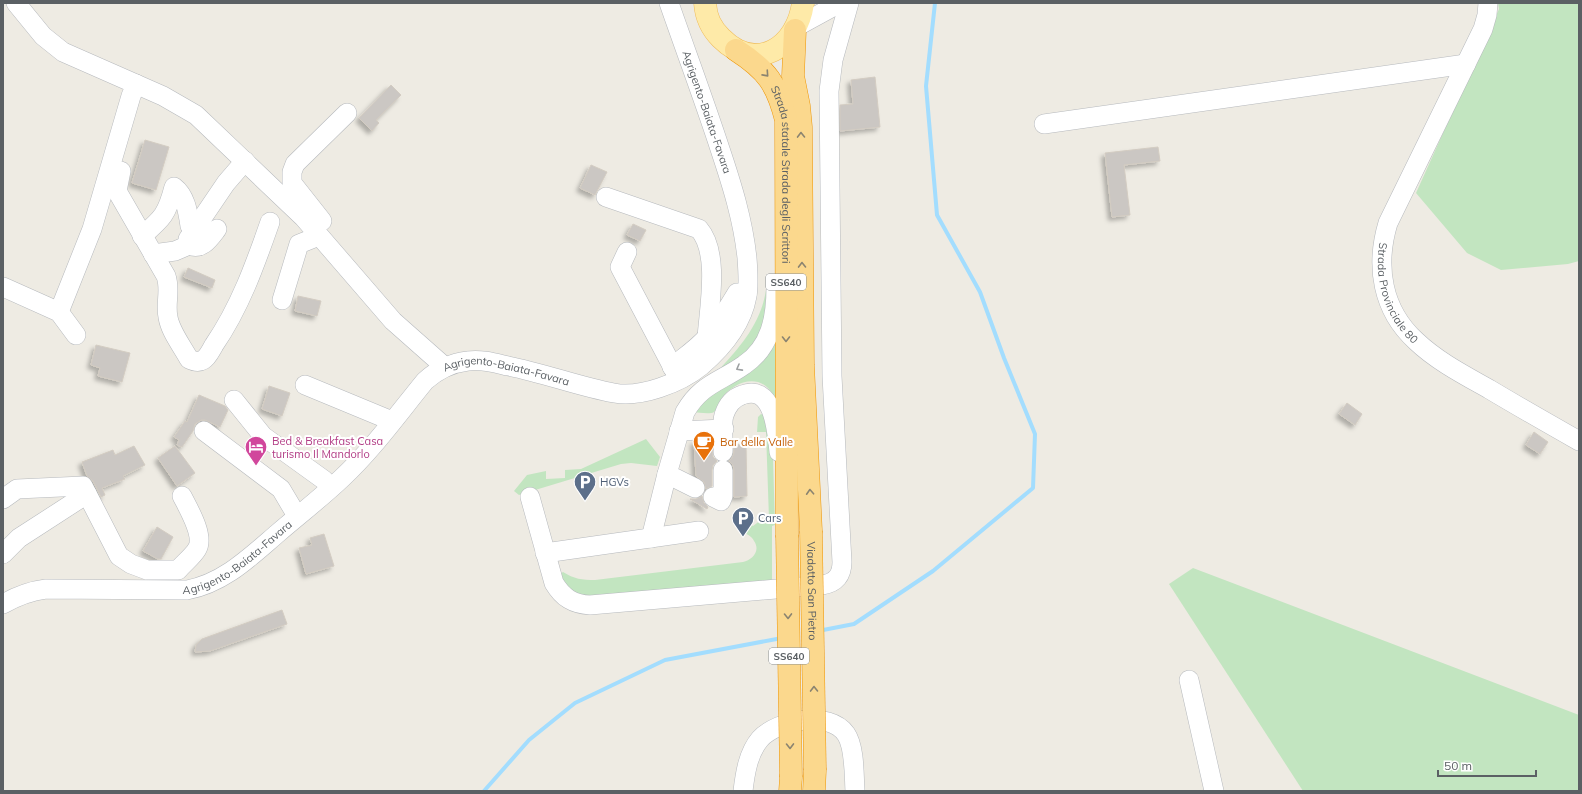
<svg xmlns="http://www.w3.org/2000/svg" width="1582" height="794" font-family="Mulish,sans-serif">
  <defs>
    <filter id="shadow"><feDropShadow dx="-3.5" dy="3.5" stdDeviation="2" flood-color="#0004"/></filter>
  </defs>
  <rect width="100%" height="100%" fill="#eeebe3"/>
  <!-- green -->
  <g fill="#c2e5c0">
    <path d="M1498,3h81v258l-11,3 -67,6 -34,-17 -51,-60 83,-184z"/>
    <path d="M766,290c0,15 0,35 -7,49 -6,12 -29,25 -40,31 22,-24 42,-47 47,-80z"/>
    <path d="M774,345h6l-4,56c-2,-4 -5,-10 -8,-13 -14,-14 -36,-4 -46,10 -3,4 -4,10 -8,14 -5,3 -16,0 -21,0l11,-15z"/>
    <path d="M761,414l3,1 9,44 2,66 -3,1v58l-185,16 -20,-10 -7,-16 3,-2c11,7 19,8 32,8l148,-18c9,-2 18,-11 11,-21 -2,-5 -8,-7 -12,-10l5,-8 6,3 8,-6 8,-1 -3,-87h-9l1,-15z"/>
    <path d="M646,439l14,18 -3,9 -26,-3 -10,1 -99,30 -3,1 -5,-4 13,-16 19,-4v8l19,-1v-8l16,-1z"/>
    <path d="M1193,568l386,147v76h-276l-134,-207z"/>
  </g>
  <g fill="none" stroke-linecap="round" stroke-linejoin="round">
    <!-- stream -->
    <g stroke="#a3ddfe" stroke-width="4">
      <path d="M818,631l36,-7 79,-53 100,-83 2,-54 -31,-76 -24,-66 -43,-77 -11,-129 9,-83"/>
      <path d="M484,791l45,-51 46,-37 90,-43 117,-22"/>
    </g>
  </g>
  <!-- building -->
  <g fill="#cbc7c3" stroke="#d3ccc2" filter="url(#shadow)">
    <path d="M875,77l5,50 -40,4v-26l13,-1 -2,-24z"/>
    <path d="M391,85l10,10 -25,25 3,3 -7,8 -13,-13z"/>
    <path d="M145,140l24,7 -13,43 -24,-7z"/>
    <path d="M1158,147l2,14 -36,4 6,50 -18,2 -7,-64z"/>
    <path d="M591,165l16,7 -12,23 -15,-7z"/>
    <path d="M633,224l13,6 -6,11 -13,-6z"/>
    <path d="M188,268l27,12 -3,8 -28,-11z"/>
    <path d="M298,296l23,5 -4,15 -22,-5z"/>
    <path d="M96,345l34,8 -8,29 -24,-6 2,-8 -9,-3z"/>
    <path d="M269,386l21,7 -8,23 -20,-7z"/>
    <path d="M199,395l26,11 3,4 -8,17 -15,-7h-4l-6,4 -2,7 -11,16 -5,-2 2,-5 -5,-3 11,-16 2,1z"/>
    <path d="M1347,403l15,11 -7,11 -16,-11z"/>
    <path d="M1534,432l14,10 -8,12 -14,-9z"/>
    <path d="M694,441h18l1,16 4,4 -4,4 -1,5v16l-6,3 -2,-7 -8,-6z"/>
    <path d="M746,444l1,52 -13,1v-27l-1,-5 -4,-4 3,-3 2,-5v-8z"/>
    <path d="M134,446l11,19 -22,11 2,3 -23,9 3,7 -4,2 -8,-16 -6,-5 -5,-14 31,-12 2,5z"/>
    <path d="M175,446l20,27 -18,13 -19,-28z"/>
    <path d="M702,496l2,7 4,4 -1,2 -17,-10h6z"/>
    <path d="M157,527l16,10 -12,22h-3l-15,-8z"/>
    <path d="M324,534l10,32 -28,8 -7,-26 13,-3 -2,-7z"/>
    <path d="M282,610l5,14 -77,27 -15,1 1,-7 6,-6z"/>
  </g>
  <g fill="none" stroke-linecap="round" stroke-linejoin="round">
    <!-- minor casing -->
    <g stroke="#b6b9bd" stroke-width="20">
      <g id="minor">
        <path d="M16,3l27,33 20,16 100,44 33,19 108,103 89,103 52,46"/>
        <path id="s1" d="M1488,3l-1,12 -4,14 -95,194c-13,43 -6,87 28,118 21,20 48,34 73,48 30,18 60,35 90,52"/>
        <path d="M796,27l44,-24"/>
        <path d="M1044,124l422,-60"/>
        <path d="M121,171l-4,20 49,85c5,14 -1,27 2,41 2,14 14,29 21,42 4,2 9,4 14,1 5,-3 8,-10 11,-15 26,-38 41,-80 56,-123"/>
        <path d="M606,197l93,32c21,24 10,79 8,109"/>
        <path d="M322,221l-30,-38v-11l3,-8 52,-51"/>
        <path d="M217,229c-7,9 -15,22 -28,16l-1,-6 38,-56 19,-22"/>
        <path d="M142,236c21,-18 25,-22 32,-49 12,9 14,26 16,39l4,4"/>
        <path d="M627,252l-7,15 59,112"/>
        <path d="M153,254l22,-3 14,-6"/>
        <path d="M3,287l56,25 17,23"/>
        <path d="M282,300l17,-56 20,-8"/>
        <path d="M59,312l33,-83 39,-133 5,-12"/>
        <path d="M672,367c12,-10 26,-19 36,-31 11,-13 20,-28 29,-43l10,1"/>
        <path d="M305,385l87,36"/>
        <path d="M234,400l29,36 61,44 6,8"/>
        <path d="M204,431l77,58 16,27"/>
        <path d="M679,431l45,-2"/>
        <path d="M723,452c1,-11 -2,-26 1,-37 3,-9 9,-17 18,-20 32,-12 35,37 37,57"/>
        <path d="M695,488l-28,-14 18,-62c16,-28 35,-30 59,-47 27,-18 32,-48 32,-78"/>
        <path d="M530,497l24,86c9,15 19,21 36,22l232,-20c14,-2 20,-10 20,-23l-10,-186 -3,-285 4,-31 16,-57"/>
        <path d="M713,497l8,4 2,-5v-26"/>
        <path d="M3,499l14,-10 66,-3 36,70 12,8 16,6h31c6,-7 15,-14 19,-21 8,-13 -9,-41 -15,-53"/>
        <path d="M651,538l16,-64"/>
        <path d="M545,553l154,-22"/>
        <path d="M3,554l16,-16 68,-44"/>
        <path id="s2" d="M3,604c14,-8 27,-13 43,-15l141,1c37,-7 63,-33 91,-57 21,-18 44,-36 64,-55 31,-29 56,-64 83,-97 12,-11 26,-18 43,-20 13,-2 27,2 40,5 36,7 72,21 106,27 27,5 66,-10 87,-27 21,-18 41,-42 46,-70 2,-12 1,-25 0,-38 -4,-38 -15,-73 -27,-109 -16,-49 -34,-97 -51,-146"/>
        <path d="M1189,680l25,111"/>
        <path d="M743,791c2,-17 5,-38 17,-52 17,-19 69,-29 86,-5 9,13 8,42 9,57"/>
      </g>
    </g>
    <!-- major casing -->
    <g stroke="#efbc5b" stroke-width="23">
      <path id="major" d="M705,3c1,15 6,25 16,35 36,36 76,9 82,-35"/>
    </g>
    <!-- highway casing -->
    <g stroke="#ee9503" stroke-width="23">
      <g id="highway">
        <path d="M795,30l-2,46 6,30 2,21 2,238 8,166"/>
        <path id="s3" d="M736,50c31,20 41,34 50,70l1,415"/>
        <path d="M790,791l1,-14"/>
        <path d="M814,791l1,-21"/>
      </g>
    </g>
    <!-- minor -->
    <use href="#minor" stroke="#fff" stroke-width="19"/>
    <!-- major -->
    <use href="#major" stroke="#feeaa8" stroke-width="22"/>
    <!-- highway -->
    <use href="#highway" stroke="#fbd88d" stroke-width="22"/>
    <!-- highway-bridge casing -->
    <g stroke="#ee9503" stroke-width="23" stroke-linecap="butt">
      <g id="highway-bridge">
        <path id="s4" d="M811,531l4,239"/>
        <path d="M787,535l4,242"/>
      </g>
    </g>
    <!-- highway-bridge -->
    <use href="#highway-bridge" stroke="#fbd88d" stroke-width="22"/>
  </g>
  <!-- one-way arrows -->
  <defs><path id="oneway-chevron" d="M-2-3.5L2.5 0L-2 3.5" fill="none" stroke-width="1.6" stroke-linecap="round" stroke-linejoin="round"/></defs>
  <g stroke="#8b8470">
    <use href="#oneway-chevron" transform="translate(766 74) rotate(48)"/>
    <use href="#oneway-chevron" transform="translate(801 135) rotate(-91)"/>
    <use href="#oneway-chevron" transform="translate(802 265) rotate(-91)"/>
    <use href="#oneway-chevron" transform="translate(786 339) rotate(90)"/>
    <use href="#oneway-chevron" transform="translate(810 492) rotate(-93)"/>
    <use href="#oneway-chevron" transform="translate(788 616) rotate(89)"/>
    <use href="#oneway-chevron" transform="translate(814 689) rotate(-91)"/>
    <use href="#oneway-chevron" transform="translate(790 746) rotate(89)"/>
  </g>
  <use stroke="#9da0a2" href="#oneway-chevron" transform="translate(739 368) rotate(151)"/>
  <!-- icons -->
  <defs>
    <g id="cafe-pin" transform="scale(1.15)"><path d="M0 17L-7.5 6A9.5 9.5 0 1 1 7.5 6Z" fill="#e8710a" stroke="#fff"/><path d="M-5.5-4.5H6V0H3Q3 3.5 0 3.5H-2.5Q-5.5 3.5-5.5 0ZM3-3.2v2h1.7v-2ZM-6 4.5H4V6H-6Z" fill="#fff"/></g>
    <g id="hotel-pin" transform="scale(1.15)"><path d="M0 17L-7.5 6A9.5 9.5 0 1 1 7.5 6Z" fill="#d1479c" stroke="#fff"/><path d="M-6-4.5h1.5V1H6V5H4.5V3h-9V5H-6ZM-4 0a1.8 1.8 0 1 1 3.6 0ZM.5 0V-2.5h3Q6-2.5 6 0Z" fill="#fff"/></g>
    <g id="parking-pin" transform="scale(1.15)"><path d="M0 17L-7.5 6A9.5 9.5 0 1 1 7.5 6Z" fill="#5c6f8a" stroke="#fff"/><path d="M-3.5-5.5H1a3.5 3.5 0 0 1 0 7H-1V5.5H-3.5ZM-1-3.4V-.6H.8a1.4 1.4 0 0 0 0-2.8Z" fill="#fff"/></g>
  </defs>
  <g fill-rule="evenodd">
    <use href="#cafe-pin" x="704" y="442"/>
    <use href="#hotel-pin" x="256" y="447"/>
    <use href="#parking-pin" x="585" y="482"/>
    <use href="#parking-pin" x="743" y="518"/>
  </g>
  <g text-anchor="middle" stroke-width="4" stroke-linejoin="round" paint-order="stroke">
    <!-- shield labels -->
    <g fill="#fff" stroke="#8c9092" stroke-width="1">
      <rect x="766" y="274" width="40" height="16" rx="3"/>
      <rect x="769" y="648" width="40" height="16" rx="3"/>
    </g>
    <g font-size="10" font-weight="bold" fill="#5b6064">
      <text x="786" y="286">SS640</text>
      <text x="789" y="660">SS640</text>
    </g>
    <!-- street labels -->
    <g font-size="11" fill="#5b6064" stroke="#fff">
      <text transform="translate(707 112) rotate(71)" y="4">Agrigento-Baiata-Favara</text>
      <text dy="4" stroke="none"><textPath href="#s3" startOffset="143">Strada statale Strada degli Scrittori</textPath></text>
      <text dy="4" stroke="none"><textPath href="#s1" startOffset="317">Strada Provinciale 80</textPath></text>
      <text dy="4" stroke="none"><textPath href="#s2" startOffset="595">Agrigento-Baiata-Favara</textPath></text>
      <text dy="4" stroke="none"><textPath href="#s2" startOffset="247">Agrigento-Baiata-Favara</textPath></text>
      <text dy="4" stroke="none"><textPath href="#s4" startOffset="60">Viadotto San Pietro</textPath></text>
    </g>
    <!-- hotel labels -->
    <g font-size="11" fill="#b23c85" stroke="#fff" text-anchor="start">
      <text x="272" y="445">Bed &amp; Breakfast Casa<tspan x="272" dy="13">turismo Il Mandorlo</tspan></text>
    </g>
    <!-- food labels -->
    <g font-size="11" fill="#c56008" stroke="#fff" text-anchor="start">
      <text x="720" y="446">Bar della Valle</text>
    </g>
    <!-- service labels -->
    <g font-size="11" fill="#4e5e75" stroke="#fff" text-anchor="start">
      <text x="600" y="486">HGVs</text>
      <text x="758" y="522">Cars</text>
    </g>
  </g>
  <!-- border -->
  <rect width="1582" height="794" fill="none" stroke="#5b6064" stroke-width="8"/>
  <!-- scale -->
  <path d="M1438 770v6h98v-6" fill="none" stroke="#5b6064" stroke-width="2"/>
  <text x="1444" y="770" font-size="12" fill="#5b6064" stroke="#ffffff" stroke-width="3" paint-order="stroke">50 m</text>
</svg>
